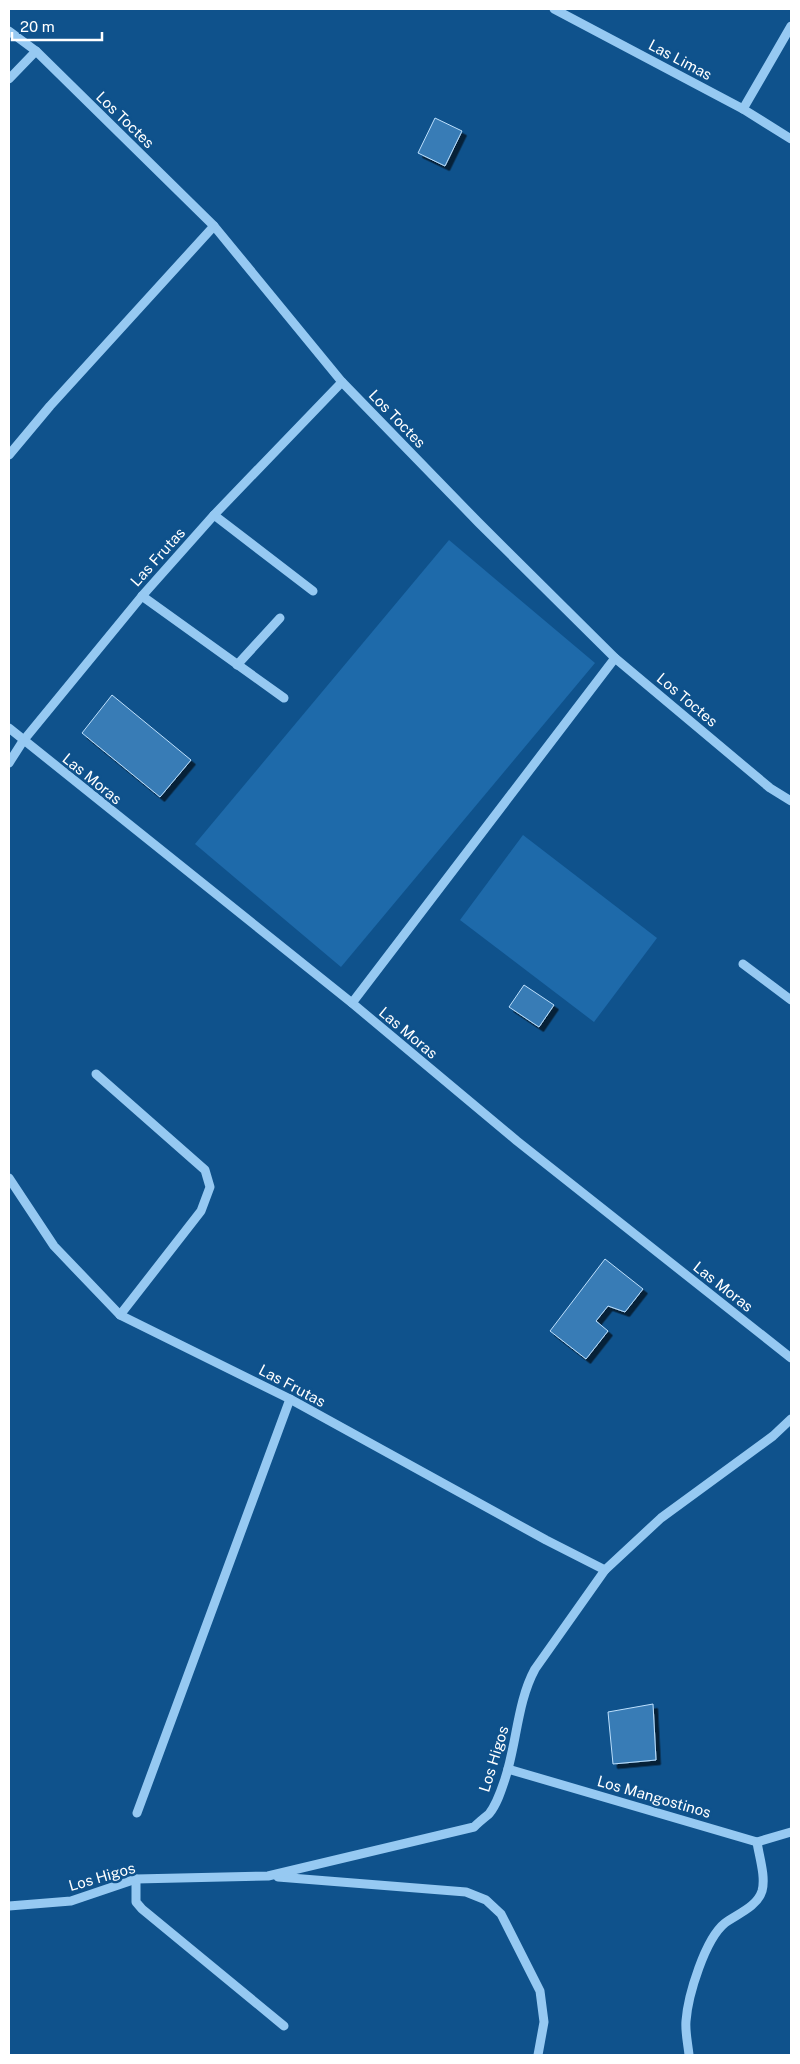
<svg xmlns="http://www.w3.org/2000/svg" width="800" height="2064" font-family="'Public Sans',sans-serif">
  <defs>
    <filter id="shadow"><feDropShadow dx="4.5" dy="4.5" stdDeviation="0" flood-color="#0009"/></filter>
  </defs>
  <rect width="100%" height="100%" fill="#0f528c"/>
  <!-- green -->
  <g fill="#1e6aaa">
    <path d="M449,540l146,123 -254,304 -146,-123z"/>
    <path d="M523,835l134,103 -63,84 -134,-102z"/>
  </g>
  <!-- building -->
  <g fill="#387cb6" stroke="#bde0fd" filter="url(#shadow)">
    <path d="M435,118l27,13 -17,35 -27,-13z"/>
    <path d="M112,695l79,65 -31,37 -78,-64z"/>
    <path d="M524,985l30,20 -15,22 -30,-20z"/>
    <path d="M605,1259l38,30 -18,23 -17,-6 -12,15 12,10 -22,28 -36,-28z"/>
    <path d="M653,1704l3,56 -43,4 -5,-52z"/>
  </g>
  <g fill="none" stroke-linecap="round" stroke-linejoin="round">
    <!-- minor -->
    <g stroke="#96c9f2" stroke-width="9">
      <path d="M554,9l189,100 48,30"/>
      <path d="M9,31l27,20 178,175 128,156 137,141 136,135 155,130 21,13"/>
      <path d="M9,79l27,-28"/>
      <path d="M743,109l48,-83"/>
      <path d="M9,455l41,-49 164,-180"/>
      <path d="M214,515l99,76"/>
      <path d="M142,596l142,102"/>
      <path d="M237,665l43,-47"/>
      <path d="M9,728l343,275 165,138 274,217"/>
      <path d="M9,763l14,-22 119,-145 72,-81 128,-133"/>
      <path d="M743,964l48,36"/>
      <path d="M352,1003l263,-345"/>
      <path d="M96,1074l109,96 5,17 -9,24 -81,104"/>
      <path d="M9,1178l45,68 66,69 170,84 256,141 59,30"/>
      <path d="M508,1769l249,73 34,-10"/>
      <path d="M137,1813l153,-414"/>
      <path d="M278,1877l188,15 20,8 15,14 39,77 4,31 -6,33"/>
      <path d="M136,1879v23l6,7 142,117"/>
      <path d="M9,1906l62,-5 65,-22 132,-3 206,-49c5,-5 10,-9 15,-13 8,-10 12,-23 16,-35 12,-36 12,-77 30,-110l70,-99 56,-52 112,-82 18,-17"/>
      <path d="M689,2055c-1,-11 -4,-23 -3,-34 2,-26 19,-82 39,-98 12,-9 32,-16 37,-32 4,-14 -3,-35 -5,-49"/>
    </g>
  </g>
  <g text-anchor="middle" stroke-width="5" stroke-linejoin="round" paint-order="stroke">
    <!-- street labels -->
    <g font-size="15" fill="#fff" stroke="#0f528c">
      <text transform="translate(680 60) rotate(28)" y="5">Las Limas</text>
      <text transform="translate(125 120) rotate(44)" y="5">Los Toctes</text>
      <text transform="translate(397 419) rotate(46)" y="5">Los Toctes</text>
      <text transform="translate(158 557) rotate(-48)" y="5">Las Frutas</text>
      <text transform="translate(687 700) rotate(40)" y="5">Los Toctes</text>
      <text transform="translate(92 779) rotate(39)" y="5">Las Moras</text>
      <text transform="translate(408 1033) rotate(40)" y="5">Las Moras</text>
      <text transform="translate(723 1287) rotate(38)" y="5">Las Moras</text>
      <text transform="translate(292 1386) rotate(28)" y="5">Las Frutas</text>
      <text transform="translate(494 1759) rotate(-73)" y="5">Los Higos</text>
      <text transform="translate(654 1797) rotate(16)" y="5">Los Mangostinos</text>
      <text transform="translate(102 1877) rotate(-16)" y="5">Los Higos</text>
    </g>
  </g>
  <!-- border -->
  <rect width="800" height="2064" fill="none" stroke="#ffffff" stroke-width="20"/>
  <!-- scale -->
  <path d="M12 32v8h90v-8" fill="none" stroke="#ffffff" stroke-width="2.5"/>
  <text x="20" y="32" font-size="15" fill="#ffffff" stroke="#0f528c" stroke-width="4" paint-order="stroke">20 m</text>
</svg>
